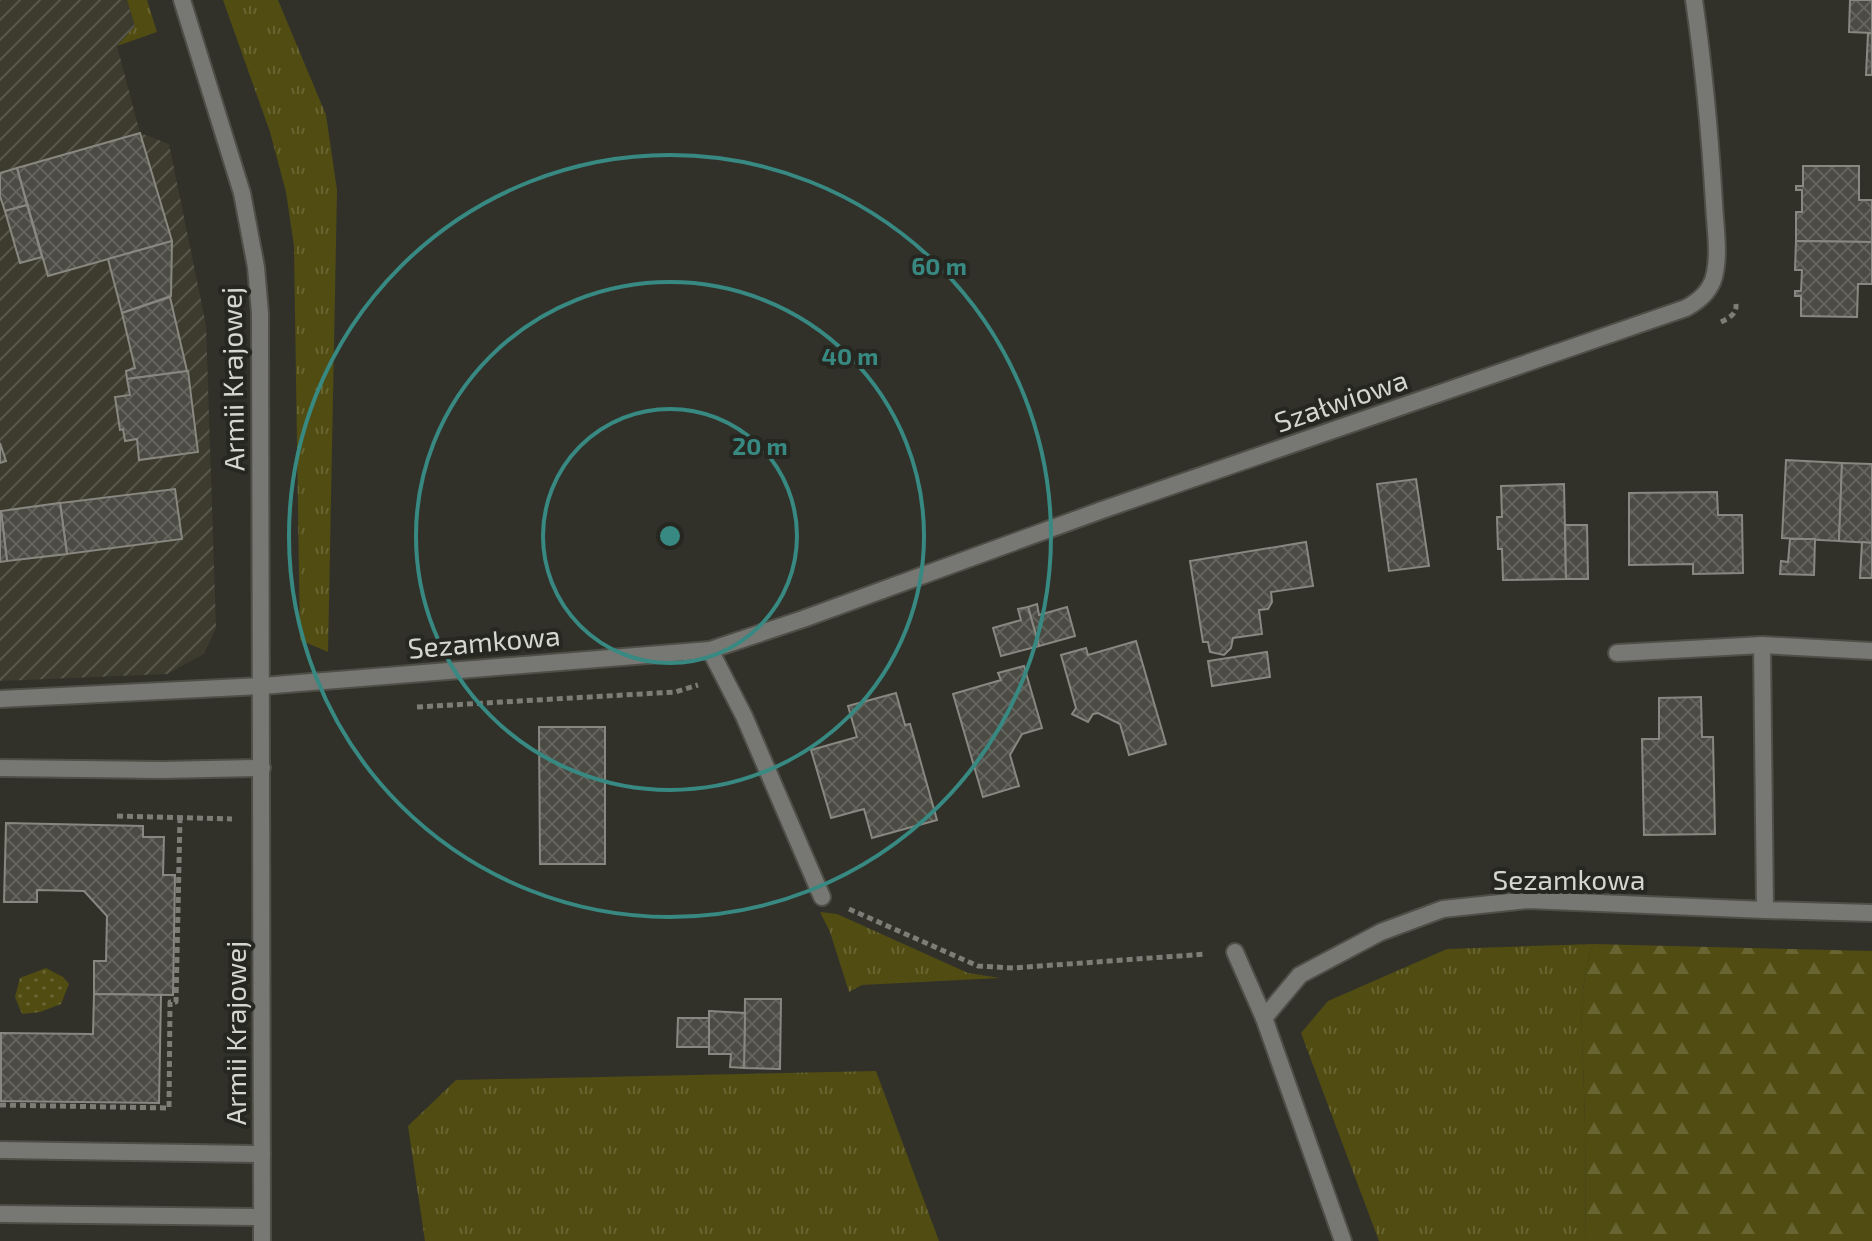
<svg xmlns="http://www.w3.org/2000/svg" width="1872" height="1241" font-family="'Exo 2',sans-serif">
  <defs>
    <pattern id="industrial-furrows" width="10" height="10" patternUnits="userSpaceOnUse" patternTransform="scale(2)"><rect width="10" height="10" fill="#3c3b2e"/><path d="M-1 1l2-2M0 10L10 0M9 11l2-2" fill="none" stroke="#57574b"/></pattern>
    <pattern id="grass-tufts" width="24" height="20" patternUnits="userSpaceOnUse" patternTransform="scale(2)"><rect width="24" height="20" fill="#504c12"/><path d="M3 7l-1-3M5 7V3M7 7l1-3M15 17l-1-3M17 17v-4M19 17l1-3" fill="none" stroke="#686533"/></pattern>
    <pattern id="forest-firs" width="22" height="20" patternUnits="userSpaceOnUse" patternTransform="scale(2)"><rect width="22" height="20" fill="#504c12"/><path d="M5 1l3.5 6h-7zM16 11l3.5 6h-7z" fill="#686533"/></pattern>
    <pattern id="park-dots" width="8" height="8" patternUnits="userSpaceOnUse" patternTransform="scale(2)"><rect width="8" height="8" fill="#504c12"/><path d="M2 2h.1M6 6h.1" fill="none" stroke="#686533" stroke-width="1.8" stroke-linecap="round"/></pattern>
    <pattern id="building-cross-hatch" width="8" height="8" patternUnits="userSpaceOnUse" patternTransform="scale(2)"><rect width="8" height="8" fill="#4b4b44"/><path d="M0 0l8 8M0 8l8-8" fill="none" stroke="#64645e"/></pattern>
  </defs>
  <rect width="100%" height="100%" fill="#31312a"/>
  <!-- industrial -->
  <path fill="url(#industrial-furrows)" d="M0,0h127l8,26 -18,20 23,87 29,11 37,181 10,303 -12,26 -37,20 -167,7z"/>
  <!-- grass -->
  <g fill="url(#grass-tufts)">
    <path d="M127,0h20l10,32 -40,14 18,-20z"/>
    <path d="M223,0h55l48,115 11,75 -9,462 -28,-12 -6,-394 -8,-54 -16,-60z"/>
    <path d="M820,912l17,2 131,59 32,5 -138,7 -13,7 -19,-60z"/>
    <path d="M1593,944c-17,51 -10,95 -9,148 2,49 1,99 2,149h-207l-78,-208 27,-32 119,-52z"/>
    <path d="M876,1071l63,170h-514l-17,-115 48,-46z"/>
  </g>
  <!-- forest -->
  <path fill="url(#forest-firs)" d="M1593,944l279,7v290h-286c-1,-50 0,-100 -2,-149 -1,-53 -8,-97 9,-148z"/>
  <!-- park -->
  <path fill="url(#park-dots)" d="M46,968l17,9 6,7 -8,20 -21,8 -18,2 -7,-17 5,-19z"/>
  <!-- building -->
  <g fill="url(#building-cross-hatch)" stroke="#888880" stroke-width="2">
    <path d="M1850,0h22v33l-23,-1z"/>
    <path d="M1868,33h4v42h-6z"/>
    <path d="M140,133l32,108 -124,35 -31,-108z"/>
    <path d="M1803,166h56v34h13v42l-76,-1v-29h6v-22h-6v-4h7z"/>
    <path d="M17,168l10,37 -22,6 -5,-15v-23z"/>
    <path d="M27,205l15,52 -22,6 -15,-52z"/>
    <path d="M172,241l-1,55 -49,17 -14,-54z"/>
    <path d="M1796,241l76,1v42h-14l-1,33 -56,-1v-20h-6v-5h6l1,-21h-7z"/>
    <path d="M170,297l17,74 -60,8 -1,-8 9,-3 -13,-55z"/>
    <path d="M188,371l10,81 -59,8 -2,-21 -12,2 -2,-12 -3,1 -5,-33 15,-2 -3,-16z"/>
    <path d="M0,443l6,18 -6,2z"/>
    <path d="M1786,460l56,3 -3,78 -57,-3z"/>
    <path d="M1842,463l30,1v79l-33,-2z"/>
    <path d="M1416,479l13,87 -40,5 -12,-87z"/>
    <path d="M1564,484l2,95 -63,1 -1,-31h-4l-1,-32h5l-1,-31z"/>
    <path d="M175,489l7,50 -115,15 -7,-51z"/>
    <path d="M1717,492l1,23h24l1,58 -50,1v-10l-64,1v-72z"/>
    <path d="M60,503l7,51 -60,7 -6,-50z"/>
    <path d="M0,511h1l6,50 -7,1z"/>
    <path d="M1565,525h22l1,54h-22z"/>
    <path d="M1790,539h25l-1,36 -34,-1 1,-13 7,1z"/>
    <path d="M1306,542l7,44 -42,6 1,10 -4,7 -9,1 3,24 -29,4 -2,10 -7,7 -14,-3 -2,-10h-5l-13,-81z"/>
    <path d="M1862,542l10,1v35h-12z"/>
    <path d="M1037,604l2,11 28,-8 8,29 -36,10 -11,-39z"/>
    <path d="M1028,607l11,39 -38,10 -8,-28 28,-8 -3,-11z"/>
    <path d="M1136,641l30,103 -37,11 -9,-31 -22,-11 -5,1 -5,8 -16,-8 4,-6 -15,-53 25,-7 2,7z"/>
    <path d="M1267,652l3,25 -58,9 -4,-25z"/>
    <path d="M1024,666l18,62 -20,6 -12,21 9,31 -36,11 -30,-103 48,-14 -3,-7z"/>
    <path d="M896,693l9,32 5,-1 27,96 -65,18 -8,-29 -33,9 -20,-68 46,-13 -9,-31z"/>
    <path d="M1701,697l1,40h11l2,97 -71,1 -2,-96h17v-41z"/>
    <path d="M539,727h66v137h-65z"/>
    <path d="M6,823l137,3v11h21l-1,38h12l-2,120 -79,-1v-33h12l1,-45 -23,-25 -47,-1v12h-33z"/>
    <path d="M94,994l67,1 -2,108 -158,-2v-68l92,1z"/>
    <path d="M745,999h36l-1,70 -36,-1z"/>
    <path d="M709,1011l36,2 -1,55 -14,-1 1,-13h-22z"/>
    <path d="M678,1018h31v29h-32z"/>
  </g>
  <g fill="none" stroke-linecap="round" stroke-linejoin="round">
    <!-- service casing -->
    <g stroke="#4f4f48" stroke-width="20">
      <g id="service">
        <path d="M710,650l34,66 78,181"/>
        <path d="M0,699l262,-13"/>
        <path d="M0,768l162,2 100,-2"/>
        <path d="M0,1150l262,4"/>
        <path d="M0,1214l262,3"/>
      </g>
    </g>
    <!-- minor casing -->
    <g stroke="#4f4f48" stroke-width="20">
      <g id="minor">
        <path d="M1762,645l3,265"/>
        <path d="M1617,653l145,-8 110,6"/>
        <path d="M262,686l448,-36 93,-31 299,-109 584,-202c13,-7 24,-16 28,-31 6,-23 1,-51 0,-74 -4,-68 -10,-135 -20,-203"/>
        <path d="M1235,952l29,66"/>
        <path d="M1343,1241l-79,-223 36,-43 81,-43 62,-23 85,-9 237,10 107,3"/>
      </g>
    </g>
    <!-- tertiary casing -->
    <g stroke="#4f4f48" stroke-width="20">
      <path id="tertiary" d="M182,0l60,193 14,74 4,46 2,928"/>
    </g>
    <!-- path -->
    <g stroke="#7d7d76" stroke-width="5" stroke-dasharray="6 4" stroke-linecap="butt">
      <path d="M1721,322c8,-4 16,-8 15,-18"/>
      <path d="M417,707l258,-15 23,-7"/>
      <path d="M117,816l115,3"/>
      <path d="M849,909l129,57 35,2 193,-14"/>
      <path d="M0,1105l169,3 1,-106h6l4,-185"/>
    </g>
    <!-- service -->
    <use href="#service" stroke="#777774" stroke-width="16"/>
    <!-- minor -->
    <use href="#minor" stroke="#777774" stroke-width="16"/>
    <!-- tertiary -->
    <use href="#tertiary" stroke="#777774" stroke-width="16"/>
  </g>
  <!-- distance rings -->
  <g fill="none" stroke="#378982" stroke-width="4">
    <circle cx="670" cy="536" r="127"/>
    <circle cx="670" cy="536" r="254"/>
    <circle cx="670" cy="536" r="381"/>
  </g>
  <g text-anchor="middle" stroke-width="8" stroke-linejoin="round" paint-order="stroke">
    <!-- street labels -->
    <g font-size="28" fill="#d6d6d1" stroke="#272721">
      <text transform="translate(233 379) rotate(-91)" y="10">Armii Krajowej</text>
      <text transform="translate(1341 401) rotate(-19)" y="10">Szałwiowa</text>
      <text transform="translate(484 642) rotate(-5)" y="10">Sezamkowa</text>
      <text x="1569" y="890">Sezamkowa</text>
      <text transform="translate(236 1033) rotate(-90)" y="10">Armii Krajowej</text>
    </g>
  </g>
  <circle cx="670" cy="536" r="12" fill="#378982" stroke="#272721" stroke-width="4"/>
  <g font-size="24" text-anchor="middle" font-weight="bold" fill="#378982" stroke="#272721" stroke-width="8" stroke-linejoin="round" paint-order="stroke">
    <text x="939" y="275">60 m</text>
    <text x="850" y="365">40 m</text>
    <text x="760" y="455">20 m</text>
  </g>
</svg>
